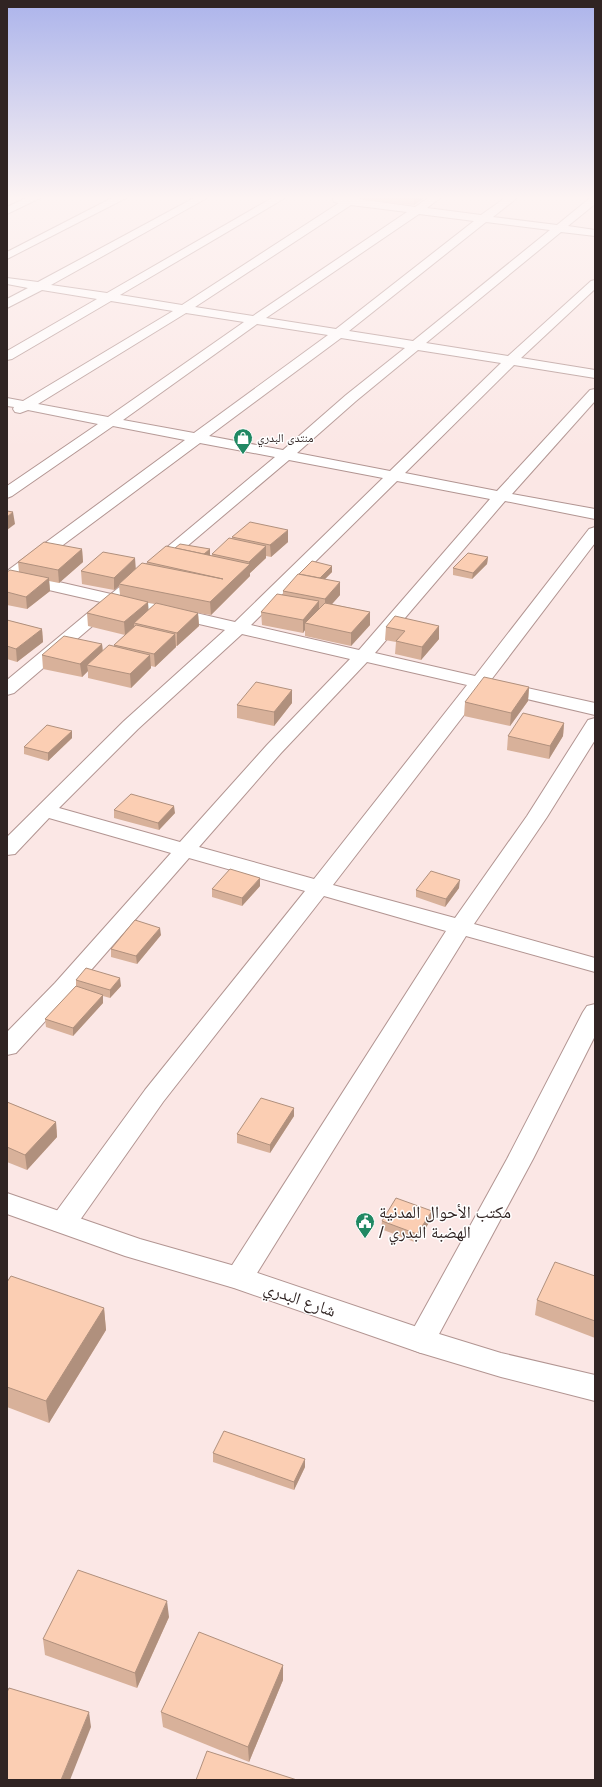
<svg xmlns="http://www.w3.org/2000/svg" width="602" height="1787" font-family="Helvetica,'Noto Naskh Arabic',sans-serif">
  <rect width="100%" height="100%" fill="#fbe7e5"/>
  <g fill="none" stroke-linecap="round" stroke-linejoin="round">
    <!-- street casing -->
    <g stroke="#b29592" stroke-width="2">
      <g id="street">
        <path d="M26,198h14l-33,16v-7z"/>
        <path d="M112,198h14l-119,61v-7z"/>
        <path d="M194,198h13l-156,87 56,8 165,-95h13l-165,97 62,10 157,-102 -5,-1 -1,-2 1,-2h25l-1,1 57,8 13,-9h12l-13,10 54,7 24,-17h12l-24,19 64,8 33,-27h5v6l-27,22 27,4v6l-34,-4 -135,111 82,13 83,-75 4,-1v9l-74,69 74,12v8l-81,-13 -109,108 92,18 93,-101 5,-1v12l-83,93 83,15v10l-90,-18 -130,152 100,23 114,-147 6,-2v16l-104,137 104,23v12l-111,-26 -151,196 122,33 72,-102 61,-96 7,-2v22l-48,77 -73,107 121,34v14l-129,-36 -217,350 -10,3 -10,-3 -4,-8 4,-8 217,-339 -122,-35 -161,206 -90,128 -10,3 -10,-3 -4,-7 4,-7 92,-126 160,-199 -116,-33 -118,135 -55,60 -9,2v-23l48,-49 116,-130 -122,-35 -34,36 -8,1v-18l117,-116 101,-91 -108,-25 -103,88 -7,2v-15l94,-78 -87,-20 -7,2v-13l178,-131 -72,-14 -101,70 -5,2v-12l91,-62 -70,-14 -8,3 -5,-1 -2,-3 1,-2 -7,-1v-8l16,3 150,-90 -62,-10 -99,58 -5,1v-9l90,-52 -55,-9 -35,18v-9l21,-11 -21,-4v-6l31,4zM351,205l56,7 -154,104 -58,-9zM419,214l55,7 -138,108 -70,-11zM486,222l64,8 -137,111 -64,-10zM186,313l58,9 -136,95 -70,-13zM257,324l71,11 -134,98 -71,-13zM341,338l64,10 -59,47 -63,55 -74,-14zM418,350l83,13 -111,108 -93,-18 59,-52zM200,443l75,14 -164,137 -87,-20zM289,460l94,18 -148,144 -108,-25zM397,481l93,18 -131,151 -108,-25zM242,634l108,25 -83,86 -87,97 -121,-34 79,-79zM367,662l100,23 -153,194 -115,-32 82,-94z"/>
        <path d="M595,1004v32l-62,123 -102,190 -10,4 -10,-4 -5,-8 5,-8 96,-174 76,-147 4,-6z"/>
      </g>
    </g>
    <!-- secondary casing -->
    <g stroke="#b29592" stroke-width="2">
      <path id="secondary" d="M7,1193l133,46 109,31 174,59 78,24 94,22v26l-94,-24 -80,-24 -187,-65 -109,-32 -118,-42z"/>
    </g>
    <!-- street -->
    <use href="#street" fill="#fff" fill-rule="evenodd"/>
    <!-- secondary -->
    <use href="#secondary" fill="#fff" fill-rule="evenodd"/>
  </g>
  <!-- wall -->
  <g fill="#d8b19a" fill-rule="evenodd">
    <path d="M364,198h60l-10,7 -50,-5z"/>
    <path d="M232,537l56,5 -17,15 -5,-1v2l-16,15v3l-39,39 -13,-2 1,13 -22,20h-1v1l-21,20 -4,-1v2l-20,20 -43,-10v-7l-6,6 -39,-8 -1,-14 60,-11 1,7 11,-4v-2l11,-10 -37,-9 -1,-13 33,-18 -1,-9 -5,4 -32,-6 -1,-13 54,-2 12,-5v-2l28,-14 35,1v6l2,1v-2l20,-15zM148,603l7,1 -7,6z"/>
    <path d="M82,549l1,13 -24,21 -10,-2 1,10 -23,18 -20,-4v-33h12l-1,-10z"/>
    <path d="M488,557l-1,7 -15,15 -19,-4v-7z"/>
    <path d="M332,566v6l-7,7 15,16 -8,9 38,8v13l-19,21 -46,-10v-6l-2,3 -41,-8 -1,-13 22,-17v-4z"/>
    <path d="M7,620l35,9 1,13 -26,20 -10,-3z"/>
    <path d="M439,626v13l-18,21 -26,-6 1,-12 -11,-2 1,-13z"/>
    <path d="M529,687l-1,14 -18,25 -46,-10 1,-14z"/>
    <path d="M292,690v13l-18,23 -37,-8v-13z"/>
    <path d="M564,723l-1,13 -14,23 -42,-9 1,-14z"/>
    <path d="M72,731v7l-24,23 -24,-7v-7z"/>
    <path d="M114,810l61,3 -16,17 -45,-12z"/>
    <path d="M260,886l-18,20 -30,-9v-8z"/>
    <path d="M459,888l-14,19 -29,-10v-7z"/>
    <path d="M161,935l-24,29 -26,-7v-8z"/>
    <path d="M76,980l45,6 -11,12 -7,-2v7l-30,33 -27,-9 -1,-8 31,-33z"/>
    <path d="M7,1102l49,20 1,15 -30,33 -20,-8z"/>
    <path d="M294,1108v8l-24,37 -33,-10v-9z"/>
    <path d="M431,1219l-14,24 -36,-14 1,-8z"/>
    <path d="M595,1276v62l-60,-23 2,-15z"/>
    <path d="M7,1282l97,26 2,22 -57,93 -42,-16z"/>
    <path d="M213,1453l92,14 -11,23 -81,-28z"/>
    <path d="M169,1617l-32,71 -92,-33 -2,-16z"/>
    <path d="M283,1665v15l-34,82 -86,-35 -2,-15z"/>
  </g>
  <!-- shaded-wall -->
  <g fill="#b0907d">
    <path d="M414,198h10l-10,7z"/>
    <path d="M13,512l2,12 -8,6v-13z"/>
    <path d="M288,530v12l-17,15 -1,-12z"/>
    <path d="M266,546v12l-16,15v3l-39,39 -1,-13 39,-38v-2z"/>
    <path d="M82,549l1,13 -24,21 -1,-13z"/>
    <path d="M210,549v7h-8z"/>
    <path d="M488,557l-1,7 -15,15 1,-6z"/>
    <path d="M135,558l1,13 -17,13v2l-5,4v-12z"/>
    <path d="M332,566v6l-17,17v-6z"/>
    <path d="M49,578l1,13 -23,18 -1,-12z"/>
    <path d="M340,582v13l-15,17v-13z"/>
    <path d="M319,601v13l-14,9v7l-2,3v-13z"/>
    <path d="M148,602l1,12 -15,9v4l-9,8 -1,-13z"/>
    <path d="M370,612v13l-19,21v-13z"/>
    <path d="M198,613l1,13 -22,20v-13z"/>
    <path d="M439,626v13l-18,21 1,-13z"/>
    <path d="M42,629l1,13 -26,20 -1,-13z"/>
    <path d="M175,634l1,13 -21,20 -1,-13z"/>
    <path d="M102,644l1,13 -16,8 1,6 -6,6 -2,-13z"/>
    <path d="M150,655l1,13 -20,20 -1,-14z"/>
    <path d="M529,687l-1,14 -18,25 1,-13z"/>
    <path d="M292,690v13l-18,23v-14z"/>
    <path d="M564,723l-1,13 -14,23 1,-13z"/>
    <path d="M72,731v7l-24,23v-8z"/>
    <path d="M174,806l1,7 -16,17 -1,-7z"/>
    <path d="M260,878v8l-18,20v-8z"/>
    <path d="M460,880l-1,8 -14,19 1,-8z"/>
    <path d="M160,928l1,7 -24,29 -1,-8z"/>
    <path d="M120,978l1,8 -11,12v-8z"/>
    <path d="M103,995v8l-30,33v-8z"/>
    <path d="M294,1108v8l-24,37v-8z"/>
    <path d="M56,1122l1,15 -30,33 -2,-15z"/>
    <path d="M432,1211l-1,8 -14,24v-9z"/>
    <path d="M104,1308l2,22 -57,93 -3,-22z"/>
    <path d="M305,1459v8l-11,23v-8z"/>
    <path d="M167,1601l2,16 -32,71 -2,-15z"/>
    <path d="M283,1665v15l-34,82 -1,-15z"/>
    <path d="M89,1712l2,15 -21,53h-9z"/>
  </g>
  <!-- building -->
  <g fill="#fbceb3" stroke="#b0907d">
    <path d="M7,511l6,1 -6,5z"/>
    <path d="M250,522l38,8 -18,15 -38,-8z"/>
    <path d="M229,538l37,8 -17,16 -37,-8z"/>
    <path d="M44,542l38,7 -24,21 -40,-8z"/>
    <path d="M180,544l30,5 -6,5 -29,-6z"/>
    <path d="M166,546l84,18 -40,38 -91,-18 23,-21 81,16 -76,-17z"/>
    <path d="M103,552l32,6 -21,20 -33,-7z"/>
    <path d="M468,553l20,4 -15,16 -20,-5z"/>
    <path d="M312,561l20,5 -12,12 -21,-4z"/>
    <path d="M10,570l39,8 -23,19 -19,-5v-20z"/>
    <path d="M298,574l42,8 -15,17 -42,-8z"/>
    <path d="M111,593l37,9 -24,20 -37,-9z"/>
    <path d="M277,594l42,7 -16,19 -42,-8z"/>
    <path d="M156,603l42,10 -21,20 -43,-10z"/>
    <path d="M325,603l45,9 -19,21 -46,-10z"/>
    <path d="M395,616l44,10 -17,21 -26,-6 9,-10 -19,-4z"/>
    <path d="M7,620l35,9 -26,20 -9,-3z"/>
    <path d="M136,625l39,9 -21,20 -40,-9z"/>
    <path d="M64,636l38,8 -22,20 -38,-9z"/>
    <path d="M109,645l41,10 -20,19 -43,-9z"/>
    <path d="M484,677l45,10 -18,26 -46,-11z"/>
    <path d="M256,682l36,8 -18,22 -37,-7z"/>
    <path d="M523,713l41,10 -14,23 -42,-10z"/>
    <path d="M47,725l25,6 -24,22 -24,-6z"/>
    <path d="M131,794l43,12 -16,17 -44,-13z"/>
    <path d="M230,869l30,9 -18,20 -30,-9z"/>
    <path d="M431,871l29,9 -14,19 -30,-9z"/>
    <path d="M135,920l25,8 -24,28 -25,-7z"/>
    <path d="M86,968l34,10 -10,12 -34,-10z"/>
    <path d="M76,986l27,9 -30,33 -28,-9z"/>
    <path d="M261,1098l33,10 -24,37 -33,-11z"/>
    <path d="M7,1102l49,20 -31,33 -18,-8z"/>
    <path d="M396,1198l36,13 -15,23 -35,-13z"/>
    <path d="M555,1262l40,14v45l-58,-21z"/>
    <path d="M11,1276l93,32 -58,93 -39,-14v-105z"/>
    <path d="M224,1431l81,28 -11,23 -81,-29z"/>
    <path d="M78,1570l89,31 -32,72 -92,-34z"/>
    <path d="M199,1632l84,33 -35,82 -87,-35z"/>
    <path d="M9,1688l80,24 -28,68h-54v-88z"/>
    <path d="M207,1751l90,29h-101z"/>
  </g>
  <!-- sky -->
  <linearGradient id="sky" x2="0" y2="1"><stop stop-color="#acb4eb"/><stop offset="0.44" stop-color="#fdf4f3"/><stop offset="1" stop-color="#fdf4f3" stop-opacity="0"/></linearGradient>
  <rect width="602" height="449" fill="url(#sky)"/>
  <!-- icons -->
  <defs>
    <g id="shop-pin" transform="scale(1)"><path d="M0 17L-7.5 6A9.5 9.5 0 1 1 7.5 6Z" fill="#218863" stroke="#fff"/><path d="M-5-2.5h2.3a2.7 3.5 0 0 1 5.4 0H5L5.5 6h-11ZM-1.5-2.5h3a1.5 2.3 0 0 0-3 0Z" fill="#fff"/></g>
    <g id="civic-pin" transform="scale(1)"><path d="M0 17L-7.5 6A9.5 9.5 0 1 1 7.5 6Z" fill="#218863" stroke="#fff"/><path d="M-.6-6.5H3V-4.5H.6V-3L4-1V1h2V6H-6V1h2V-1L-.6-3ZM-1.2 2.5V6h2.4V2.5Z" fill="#fff"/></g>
  </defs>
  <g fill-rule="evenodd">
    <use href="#shop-pin" x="243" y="438"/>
    <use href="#civic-pin" x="365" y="1222"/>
  </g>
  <g text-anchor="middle" stroke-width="3" stroke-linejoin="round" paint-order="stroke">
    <!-- far-poi labels -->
    <g font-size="12" fill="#302423" stroke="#fff" text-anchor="start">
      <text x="257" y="442">منتدى البدري</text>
    </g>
    <!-- near-poi labels -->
    <g font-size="17" fill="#302423" stroke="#fff" text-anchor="start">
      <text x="379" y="1218">مكتب الأحوال المدنية<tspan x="379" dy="20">/ الهضبة البدري</tspan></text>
    </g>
    <!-- near-street labels -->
    <g font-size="17" fill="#302423" stroke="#fff">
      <text transform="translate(300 1299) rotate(19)" y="6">شارع البدري</text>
    </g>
  </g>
  <!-- border -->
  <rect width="602" height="1787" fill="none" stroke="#302423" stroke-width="16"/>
</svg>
